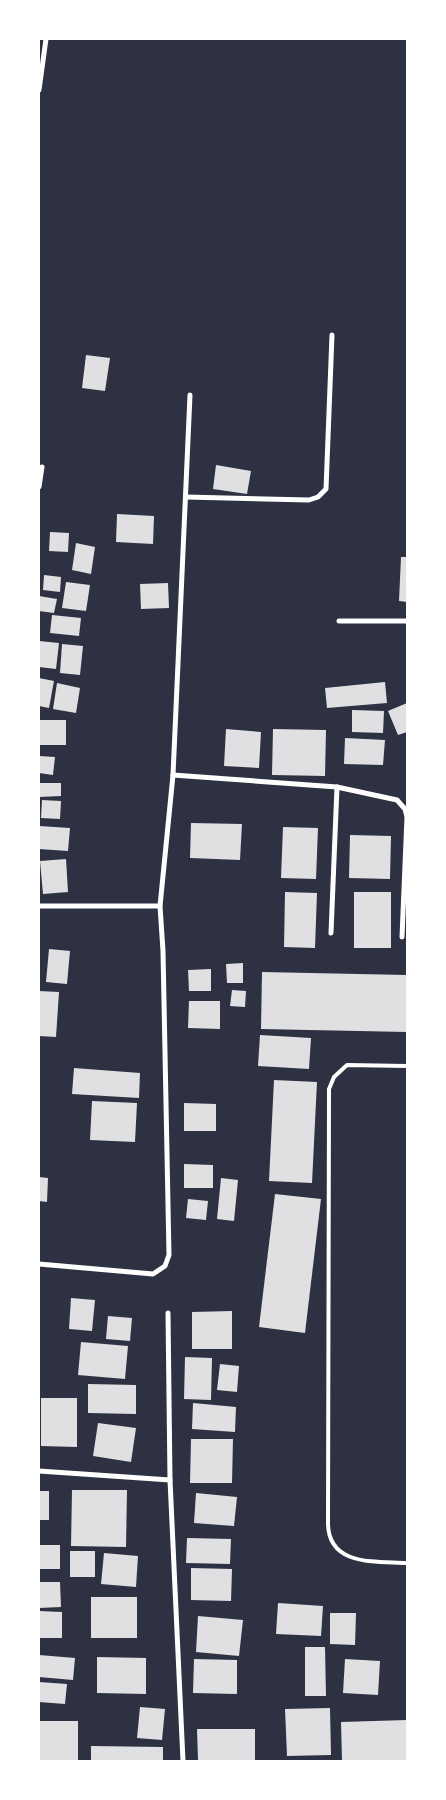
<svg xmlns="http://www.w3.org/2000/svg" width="446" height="1800" font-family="Rubik,sans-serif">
  <rect width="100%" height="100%" fill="#2d3142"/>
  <!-- building -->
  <g fill="#e0e0e3">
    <path d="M86,355l24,3 -5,33 -23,-3z"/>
    <path d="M216,465l35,6 -4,23 -34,-5z"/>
    <path d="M117,514l37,2 -1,28 -37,-2z"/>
    <path d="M50,532l19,1 -1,19 -19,-1z"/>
    <path d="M76,543l19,4 -4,27 -19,-4z"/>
    <path d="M401,557h6v45l-8,-1z"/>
    <path d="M44,575l17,2 -1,15 -17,-2z"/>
    <path d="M66,582l24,3 -4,26 -24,-3z"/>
    <path d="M168,583l1,25 -28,1 -1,-25z"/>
    <path d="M39,596l18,3 -3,14 -15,-2z"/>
    <path d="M52,615l29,3 -2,18 -29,-3z"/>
    <path d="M39,641l20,2 -3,26 -17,-2z"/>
    <path d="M62,644l21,2 -3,29 -20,-2z"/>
    <path d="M39,678l15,3 -5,27 -10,-2z"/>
    <path d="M385,682l2,21 -60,5 -2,-20z"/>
    <path d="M57,683l23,5 -4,25 -23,-4z"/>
    <path d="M407,703v29l-9,3 -10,-24z"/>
    <path d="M352,710l32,1 -1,22 -31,-1z"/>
    <rect x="39" y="720" width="27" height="25"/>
    <path d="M226,729l35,3 -2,36 -35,-2z"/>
    <path d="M273,729l53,1 -1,46 -53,-1z"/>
    <path d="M345,738l40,2 -2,25 -39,-1z"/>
    <path d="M39,756l16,1 -2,18 -14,-2z"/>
    <path d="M39,783h22v13l-22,1z"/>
    <path d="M42,800l19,1 -1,18 -19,-1z"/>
    <path d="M191,823l51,1 -2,36 -50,-2z"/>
    <path d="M39,826l31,2 -2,23 -29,-2z"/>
    <path d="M283,827l35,1 -2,51 -35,-1z"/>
    <path d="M350,835l41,1 -1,43 -41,-1z"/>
    <path d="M66,859l2,33 -25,2 -3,-33z"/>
    <path d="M285,892l32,1 -2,55 -31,-1z"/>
    <rect x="354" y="892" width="37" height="56"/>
    <path d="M49,949l21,2 -3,33 -21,-2z"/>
    <path d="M243,963v20h-16l-1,-19z"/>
    <path d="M211,969v22h-22l-1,-21z"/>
    <path d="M262,972l145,3v57l-146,-3z"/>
    <path d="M232,990l14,1 -1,16 -15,-1z"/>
    <path d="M39,991l20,1 -3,45 -17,-1z"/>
    <path d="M189,1001h31v28l-32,-1z"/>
    <path d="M260,1035l51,3 -2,31 -51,-3z"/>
    <path d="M74,1068l66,5 -1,25 -67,-4z"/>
    <path d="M274,1080l43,2 -5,101 -43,-2z"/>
    <path d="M92,1101l45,2 -2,39 -45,-2z"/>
    <path d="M184,1103l32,1v27h-32z"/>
    <path d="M184,1164l29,1v23h-29z"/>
    <path d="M39,1177l9,1 -1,24 -8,-1z"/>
    <path d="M221,1178l17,2 -4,41 -17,-2z"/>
    <path d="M275,1194l46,5 -16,134 -46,-6z"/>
    <path d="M188,1199l20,2 -2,19 -20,-2z"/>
    <path d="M71,1298l24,2 -3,31 -23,-2z"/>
    <path d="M232,1311v38h-40v-37z"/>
    <path d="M108,1316l24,2 -2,23 -24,-2z"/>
    <path d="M81,1342l47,4 -3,33 -47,-4z"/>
    <path d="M185,1357l27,1 -1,42 -27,-1z"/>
    <path d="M220,1364l19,2 -2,26 -20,-2z"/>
    <path d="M88,1384l48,1v29l-48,-1z"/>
    <path d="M41,1398h36v49l-36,-1z"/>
    <path d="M193,1403l43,4 -1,25 -43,-3z"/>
    <path d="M98,1423l38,5 -5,34 -38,-6z"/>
    <path d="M191,1439h42l-1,44h-42z"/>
    <path d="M72,1490h55l-1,57 -55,-1z"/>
    <rect x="39" y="1491" width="10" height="29"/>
    <path d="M196,1493l41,4 -3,29 -40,-3z"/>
    <path d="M187,1538l44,1 -1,25 -44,-1z"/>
    <rect x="39" y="1545" width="21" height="24"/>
    <rect x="70" y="1551" width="25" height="26"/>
    <path d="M104,1553l34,3 -2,31 -35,-3z"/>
    <path d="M191,1568l41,1 -1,32 -40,-1z"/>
    <path d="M39,1582h21l1,25 -22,1z"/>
    <rect x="91" y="1597" width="46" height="41"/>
    <path d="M278,1603l45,3 -2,30 -45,-2z"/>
    <path d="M39,1611l23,1v26h-23z"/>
    <path d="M330,1613h26l-1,32 -25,-1z"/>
    <path d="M198,1616l45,4 -4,36 -43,-4z"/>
    <path d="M305,1647h20l1,49h-21z"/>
    <path d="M39,1655l36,3 -2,22 -34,-3z"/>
    <path d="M97,1657l49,1v36l-49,-1z"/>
    <path d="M194,1659l43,1v34l-44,-1z"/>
    <path d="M345,1659l35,2 -2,34 -35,-2z"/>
    <path d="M39,1682l28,2 -2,20 -26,-2z"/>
    <path d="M140,1707l25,2 -3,31 -25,-2z"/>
    <path d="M330,1708l1,47 -44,1 -2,-47z"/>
    <path d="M407,1720v41h-65l-1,-39z"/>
    <rect x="39" y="1721" width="39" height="40"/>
    <path d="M197,1729h58v32h-57z"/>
    <path d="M91,1746l72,1v14h-72z"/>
  </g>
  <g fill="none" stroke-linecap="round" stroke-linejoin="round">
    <!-- service -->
    <path stroke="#fff" stroke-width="4" d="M407,1066l-60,-1 -13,12 -5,12 -1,435c1,43 49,37 79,39"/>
    <!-- minor -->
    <g stroke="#fff" stroke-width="5">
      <path d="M39,90l7,-51"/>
      <path d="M39,487l3,-20"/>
      <path d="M186,497l123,3 9,-3 8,-8 6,-154"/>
      <path d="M339,621h68"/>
      <path d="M173,775l164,12 60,13 8,9 2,8 -5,120"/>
      <path d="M39,906h121l3,45 6,304 -4,11 -12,8 -114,-10"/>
      <path d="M160,906l13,-131 17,-380"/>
      <path d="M331,933l6,-146"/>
      <path d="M168,1313l2,167 13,281"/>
      <path d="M39,1471l131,9"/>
    </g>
  </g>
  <!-- border -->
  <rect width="446" height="1800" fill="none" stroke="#ffffff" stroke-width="80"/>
</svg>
